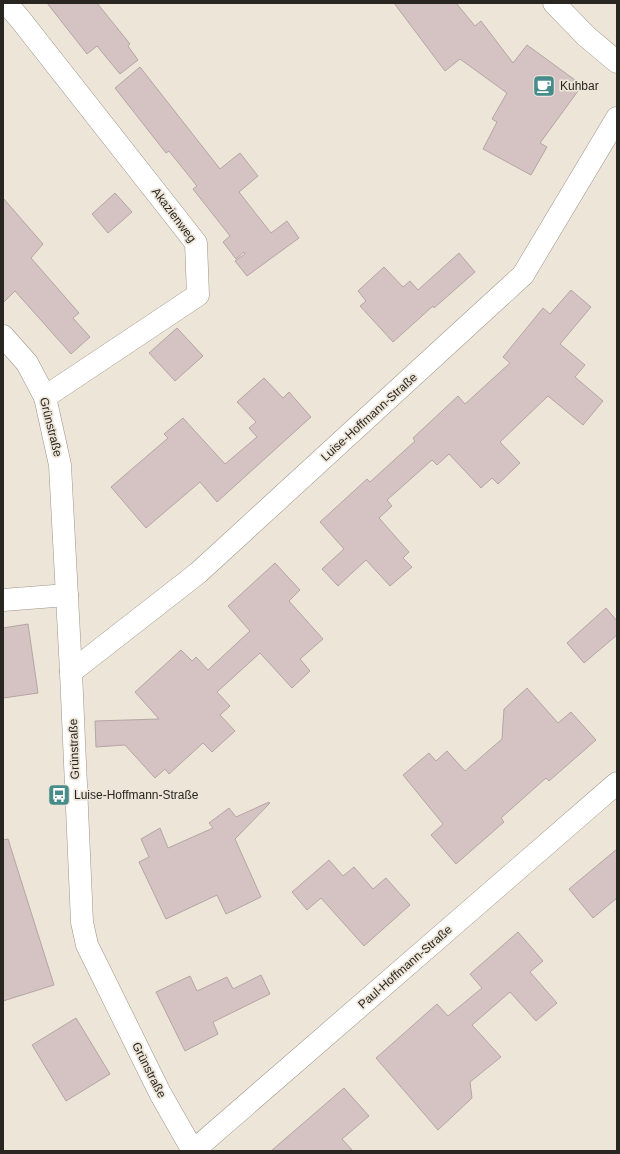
<svg xmlns="http://www.w3.org/2000/svg" width="620" height="1154" font-family="Arial,sans-serif">
  <rect width="100%" height="100%" fill="#ede5d8"/>
  <!-- building -->
  <g fill="#d4c3c2" stroke="#b5a5a4">
    <path d="M47,3h50l33,41 -2,2 10,14 -18,14 -23,-28 -10,8z"/>
    <path d="M394,3h62l19,23 6,-5 32,42 14,-18 48,35 3,11 -38,52 7,4 -16,28 -48,-26 14,-27 -5,-3 15,-26 -47,-34 -15,12z"/>
    <path d="M140,67l80,102 20,-16 18,23 -19,16 32,41 16,-12 12,17 -52,38 -12,-15 10,-7 -1,-2 -8,7 -13,-17 7,-6 -37,-47 4,-3 -28,-35 -3,2 -51,-65z"/>
    <path d="M115,193l17,19 -24,21 -16,-19z"/>
    <path d="M3,198l40,46 -12,14 48,55 -6,5 17,19 -19,17 -56,-63 -12,12z"/>
    <path d="M459,253l16,19 -41,36 -1,-2 -40,36 -33,-36 6,-5 -8,-10 26,-24 19,20 7,-6 8,9z"/>
    <path d="M571,290l20,17 -31,37 25,21 -10,12 28,24 -20,24 -35,-29 -48,46 20,21 -22,21 -6,-6 -11,10 -32,-34 -12,11 -5,-5 -45,40 5,6 -13,12 30,34 -6,6 9,9 -22,19 -24,-26 -28,26 -16,-17 22,-20 -24,-27 47,-43 3,3 45,-41 -2,-3 45,-42 7,8 45,-41 -7,-6 40,-49 7,6z"/>
    <path d="M177,328l26,28 -28,25 -26,-28z"/>
    <path d="M264,378l19,20 6,-6 22,25 -94,85 -17,-20 -54,46 -35,-41 57,-49 -4,-4 19,-16 42,46 32,-27 -8,-9 7,-6 -19,-20z"/>
    <path d="M275,563l25,27 -11,11 34,38 -23,20 10,12 -18,17 -32,-35 -43,39 13,14 -10,9 15,16 -23,21 -9,-9 -34,31 -4,-5 -10,9 -30,-33 -29,2 -1,-26 64,-2 -24,-27 46,-42 11,11 4,-4 12,13 42,-39 -22,-25z"/>
    <path d="M606,608l11,13v14l-33,28 -17,-20z"/>
    <path d="M28,624l10,69 -35,5v-70z"/>
    <path d="M527,688l31,35 13,-11 25,28 -47,41 -3,-3 -45,40 3,4 -48,42 -25,-29 12,-11 -40,-49 26,-22 7,8 11,-10 18,20 37,-32 2,-30z"/>
    <path d="M269,802l1,1 -35,36 26,58 -35,17 -9,-19 -51,24 -27,-57 10,-5 -8,-18 19,-11 8,20 45,-20 -4,-5 20,-15 7,9z"/>
    <path d="M8,839l46,146 -51,16v-161z"/>
    <path d="M617,849v49l-24,20 -24,-29z"/>
    <path d="M329,860l14,16 11,-9 19,22 13,-11 24,27 -46,41 -43,-48 -14,12 -15,-18z"/>
    <path d="M518,932l25,29 -13,11 27,31 -21,18 -26,-29 -38,33 29,32 -31,25 2,16 -34,32 -62,-72 61,-54 11,12 34,-28 -12,-14z"/>
    <path d="M261,975l9,19 -57,28 5,12 -33,17 -29,-59 34,-16 7,15 30,-14 6,12z"/>
    <path d="M76,1018l34,56 -44,27 -34,-56z"/>
    <path d="M344,1088l25,28 -27,23 11,12h-82z"/>
  </g>
  <g fill="none" stroke-linecap="round" stroke-linejoin="round">
    <!-- street casing -->
    <g stroke="#9c9489" stroke-width="23">
      <g id="street">
        <path d="M6,3l14,16 176,224 2,52 -153,102"/>
        <path d="M3,336l24,27 18,34 15,68 11,207 11,250 5,23 73,148 33,58"/>
        <path d="M3,600l64,-5"/>
        <path d="M71,672l127,-99 325,-298 94,-157"/>
        <path d="M193,1151l424,-368"/>
      </g>
    </g>
    <!-- secondary casing -->
    <g stroke="#9c9489" stroke-width="23">
      <path id="secondary" d="M554,3l32,33 31,26"/>
    </g>
    <!-- street -->
    <use href="#street" stroke="#fff" stroke-width="22"/>
    <!-- secondary -->
    <use href="#secondary" stroke="#fff" stroke-width="22"/>
  </g>
  <!-- icons -->
  <defs>
    <g id="cafe-square" transform="scale(1.15)"><rect x="-9" y="-9" width="18" height="18" rx="4" fill="#458c8b" stroke="#ede5d8"/><path d="M-5.5-4.5H6V0H3Q3 3.5 0 3.5H-2.5Q-5.5 3.5-5.5 0ZM3-3.2v2h1.7v-2ZM-6 4.5H4V6H-6Z" fill="#fff"/></g>
    <g id="bus-square" transform="scale(1.15)"><rect x="-9" y="-9" width="18" height="18" rx="4" fill="#458c8b" stroke="#ede5d8"/><path d="M-5-6H5V4H4V6H2V4H-2V6H-4V4H-5ZM-3.5-4V0h7V-4ZM-3.5 1.2v1.5H-2V1.2ZM2 1.2v1.5H3.5V1.2Z" fill="#fff"/></g>
  </defs>
  <g fill-rule="evenodd">
    <use href="#cafe-square" x="544" y="86"/>
    <use href="#bus-square" x="59" y="795"/>
  </g>
  <g text-anchor="middle" stroke-width="3.5" stroke-linejoin="round" paint-order="stroke">
    <!-- poi labels -->
    <g font-size="12" fill="#292621" stroke="#ede5d8" text-anchor="start">
      <text x="560" y="90">Kuhbar</text>
      <text x="74" y="799">Luise-Hoffmann-Straße</text>
    </g>
    <!-- street labels -->
    <g font-size="12" fill="#292621" stroke="#ede5d8">
      <text transform="translate(174 215) rotate(53)" y="4">Akazienweg</text>
      <text transform="translate(369 417) rotate(-42)" y="4">Luise-Hoffmann-Straße</text>
      <text transform="translate(51 427) rotate(76)" y="4">Grünstraße</text>
      <text transform="translate(74 749) rotate(-92)" y="4">Grünstraße</text>
      <text transform="translate(405 967) rotate(-41)" y="4">Paul-Hoffmann-Straße</text>
      <text transform="translate(149 1070) rotate(63)" y="4">Grünstraße</text>
    </g>
  </g>
  <!-- border -->
  <rect width="620" height="1154" fill="none" stroke="#292621" stroke-width="8"/>
</svg>
